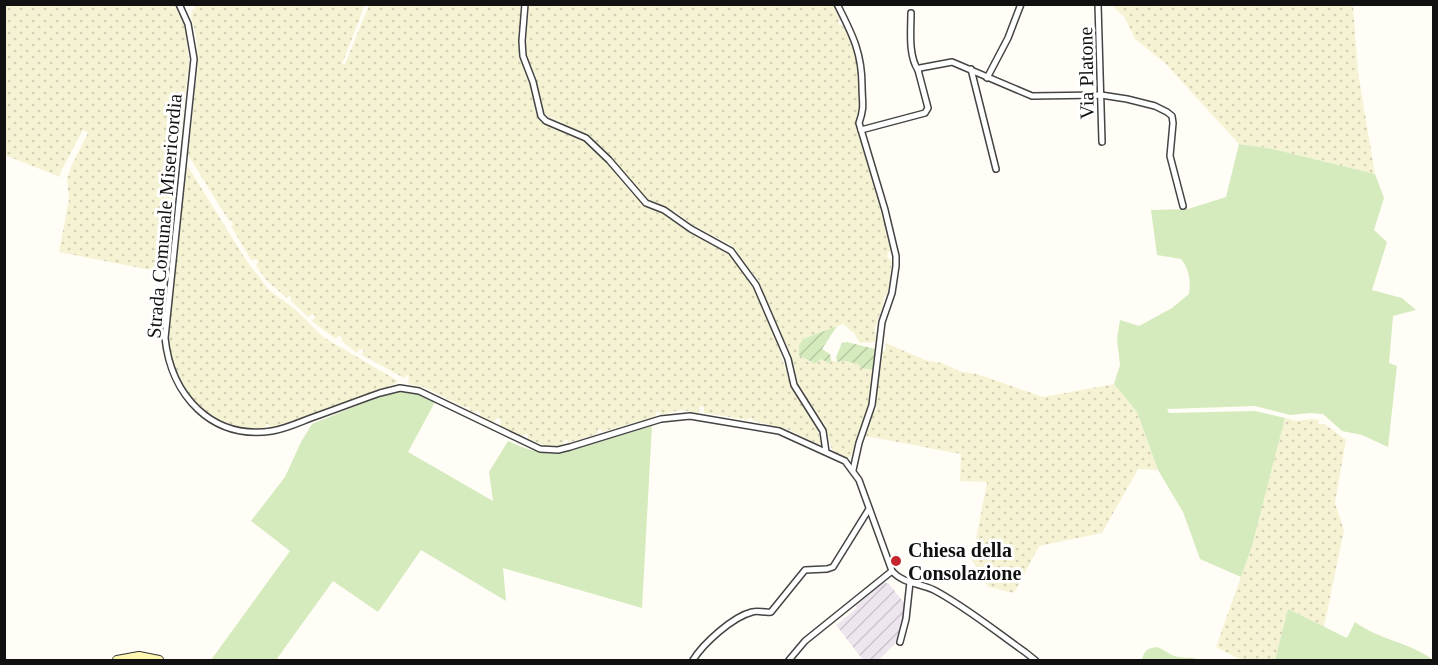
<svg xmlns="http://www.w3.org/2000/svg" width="1438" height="665" font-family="'Times New Roman',serif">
  <defs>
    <pattern id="industrial-furrows" width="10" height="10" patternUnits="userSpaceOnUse" patternTransform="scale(1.5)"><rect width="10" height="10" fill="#eee6ef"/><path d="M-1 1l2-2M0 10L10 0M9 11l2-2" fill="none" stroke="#cbc4cc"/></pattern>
    <pattern id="farmland-dots" width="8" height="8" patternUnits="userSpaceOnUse" patternTransform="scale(1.5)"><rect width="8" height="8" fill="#f6f3d4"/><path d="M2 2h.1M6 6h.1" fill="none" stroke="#d2cfb5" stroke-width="1.8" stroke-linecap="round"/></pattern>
    <pattern id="garden-furrows" width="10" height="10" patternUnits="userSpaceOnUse" patternTransform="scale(1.5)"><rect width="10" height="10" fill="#d5ebbd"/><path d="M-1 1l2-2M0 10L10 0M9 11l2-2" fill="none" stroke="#b6c8a1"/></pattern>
  </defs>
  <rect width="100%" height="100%" fill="#fffdf5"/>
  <!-- industrial -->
  <path fill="url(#industrial-furrows)" d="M884,582l5,2 16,20 -1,14 -6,23 -19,19h-16l-27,-35 19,-15 2,-2 -2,-2z"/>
  <!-- farmland -->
  <g fill="url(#farmland-dots)">
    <path d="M174,5l11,21 4,36 -17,153h-3v4l3,1 -6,53 -107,-21 10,-53 -2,-19 4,-13 17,-34 -5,-3 -22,41 -1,6 -55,-22v-150z"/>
    <path d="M193,5h172l-23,59h3l24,-59h153l-3,52 12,28 4,26 4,8 6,5 26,11v2h5l9,4 17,16 31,38 15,13 15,5 62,38 14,14 13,21 24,53 14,45 27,44 5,18 -35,-17 -33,-8 -2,-3h-2l-2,2 -44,-7v-6l-4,-1 -2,7 -17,-3 -21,5v-3h-4l-1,5 -53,15 -1,-3h-3l-1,5 -30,9 1,-3h-4l-1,6 -15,1 -20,-8v-4l-3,-1 -3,3 -22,-11 1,-6 -4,-2 -4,5 -13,-7v-4l-3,-1 -3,2 -5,-3 1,-3h-6l-40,-20 -16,-3 1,-8 -3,-1 -2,3 -42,-23 2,-5 -4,-1 -3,4 -15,-12v-4l-4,-1 -2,3 -11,-8 -13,-10 4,-5 -4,-2 -4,3 -17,-16v-4l-3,-1 -1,2 -20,-17 -11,-15 2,-4 -2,-3 -5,1 -20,-34 2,-1 -1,-4h-3l-41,-66 10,-94 -2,-24 -5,-21 1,-6 3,-2z"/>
    <path d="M529,5h304l8,15 -3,1 1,3 4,2 14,28 5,50 -5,23 35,124 -4,1 -1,5 5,4 -4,34 -4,1 -2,12 -7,20 1,12 -2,2 -14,1 -6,-10 -11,-9 -40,15 1,18 5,5 12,-3 7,4 3,-3 6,2 7,-1 14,3 4,4 11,2 -2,24 -6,23 -14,39 -4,3 -15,-9 -7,-25 -12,-14 -14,-25 -8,-29 -33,-77 -27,-35 -37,-19 -17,-13 -1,-2 -3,1 -30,-15 -35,-42 -18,-19 -29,-13v-2l-3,-1 -1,1 -14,-8 -8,-39 -8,-14 -2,-12z"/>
    <path d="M1112,5h241l5,67 17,102 -102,-25 -34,-5 -75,-82 -29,-23 -10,-21z"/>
    <path d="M187,165l59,95 23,30 27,20 27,27 75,44 -3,3 -107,39 -18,5 -2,-4 -3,1 1,3 -3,1 -21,-1 -20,-6 -25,-17 -14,-16 -6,-12 -7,-23 -1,-15 -1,-17z"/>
    <path d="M886,343l41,18 15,2 17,8 18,3 66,23 71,-13 23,28 21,58 -20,-1 -36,64 -63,13 -25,47 -26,-6 -16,-27 15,-78 -27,-1 1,-27 -95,-18 8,-26h2l1,-3 -2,-3 4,-39 3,-14h3z"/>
    <path d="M1285,418l13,3 13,-2 8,1 -1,4h7l21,16 -11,63 9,27 -20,97 -36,-17 -13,50h-34l-25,-13 36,-101z"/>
  </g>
  <!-- grass -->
  <g fill="#d5ebbd">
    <path d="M1239,144l34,5 102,25 9,24 -10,32 13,12 -15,48 30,8 14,12 -23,6 -4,47 8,3 -9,81 -26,-12 -20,-4 -19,-17 -13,-1 -20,2 -35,-9 -88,3 2,4 86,-2 30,7 -33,128 -11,31 -41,-18 -17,-47 -25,-42 -21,-58 -23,-28 6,-19 -3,-26 3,-19 19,6 33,-18 17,-14c2,-12 0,-26 -8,-35l-24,-4 -6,-45 37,-1 38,-12z"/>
    <path d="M401,391l19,4 15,7 -27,50 85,49 -4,-29 19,-31c18,8 33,14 52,13l92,-28 -10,182 -139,-40 3,33 -85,-51 -43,62 -45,-31 -57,79h-65l79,-109 -39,-30 34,-44 16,-35 11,-18 76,-31z"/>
    <path d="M1288,609l59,29 8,-16c24,18 57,21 78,38h-158z"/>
    <path d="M1157,647c6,2 12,7 17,9 8,3 17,0 25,4h-57c2,-9 5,-12 15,-13z"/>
  </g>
  <!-- garden -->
  <g fill="url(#garden-furrows)">
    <path d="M837,326l-15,23 8,5 1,6 -3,3 -7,-4 -6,5 -16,-9v-9l4,-7z"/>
    <path d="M847,342l28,7 -2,21 -12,-2 -3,-4 -14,-3 -7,1 -1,-5 6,-14z"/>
  </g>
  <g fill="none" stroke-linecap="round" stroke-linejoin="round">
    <!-- minor casing -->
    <g stroke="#444" stroke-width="8">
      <g id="minor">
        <path d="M179,4l9,20 6,35 -29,279c6,57 46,102 107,93 13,-2 26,-8 39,-13 23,-8 46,-17 69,-25l20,-5 19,3 121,58 18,1 12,-3 91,-28 29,-3 89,15 66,30 14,19 33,91c11,13 28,12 42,19 32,17 61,41 91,62l10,8"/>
        <path d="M525,4l-3,37 1,15 10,26 8,34 5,5 40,17 23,22 37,43 18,7 27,19 40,22 25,34 32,74 6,26 29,46 3,21"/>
        <path d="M837,4c15,30 25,48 25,82 0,17 3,20 -3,37l26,87 11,46v10l-4,27 -10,29 -10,83 -13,38 -6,27"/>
        <path d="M1098,4l4,138"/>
        <path d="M911,13c0,17 -3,42 7,57"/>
        <path d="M971,69l25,100"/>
        <path d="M987,78l21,-40 13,-34"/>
        <path d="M861,130l64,-17 3,-5 -10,-38 2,-2 32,-6 80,34 69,-1 26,4 28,7 12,6 5,4 1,7 -3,33 13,50"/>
        <path d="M900,642l6,-23 4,-37"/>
        <path d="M693,660c10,-16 39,-43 59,-48 6,-2 12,1 19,0l34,-42 22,-1 6,-2 36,-58"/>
        <path d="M789,660l16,-19 87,-70"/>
      </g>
    </g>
    <!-- secondary casing -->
    <g stroke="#333" stroke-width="10">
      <path id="secondary" d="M117,660l22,-4 20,4"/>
    </g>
    <!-- minor -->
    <use href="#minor" stroke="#fff" stroke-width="5"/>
    <!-- secondary -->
    <use href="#secondary" stroke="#fff6b0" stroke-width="8"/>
  </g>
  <!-- markers -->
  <circle fill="#c4262e" stroke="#fff" stroke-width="2" cx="896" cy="561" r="6"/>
  <g text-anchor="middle" stroke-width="6" stroke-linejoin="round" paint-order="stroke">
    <!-- street labels -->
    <g font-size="20" fill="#111" stroke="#fff">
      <text transform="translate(1086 73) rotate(-91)" y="7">Via Platone</text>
      <text transform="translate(164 216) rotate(-85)" y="7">Strada Comunale Misericordia</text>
    </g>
    <!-- poi labels -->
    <g font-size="20" font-weight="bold" fill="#111" stroke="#fff" text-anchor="start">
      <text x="908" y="557">Chiesa della<tspan x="908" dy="23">Consolazione</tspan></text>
    </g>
  </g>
  <!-- border -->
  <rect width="1438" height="665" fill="none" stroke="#111111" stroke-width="12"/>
</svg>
